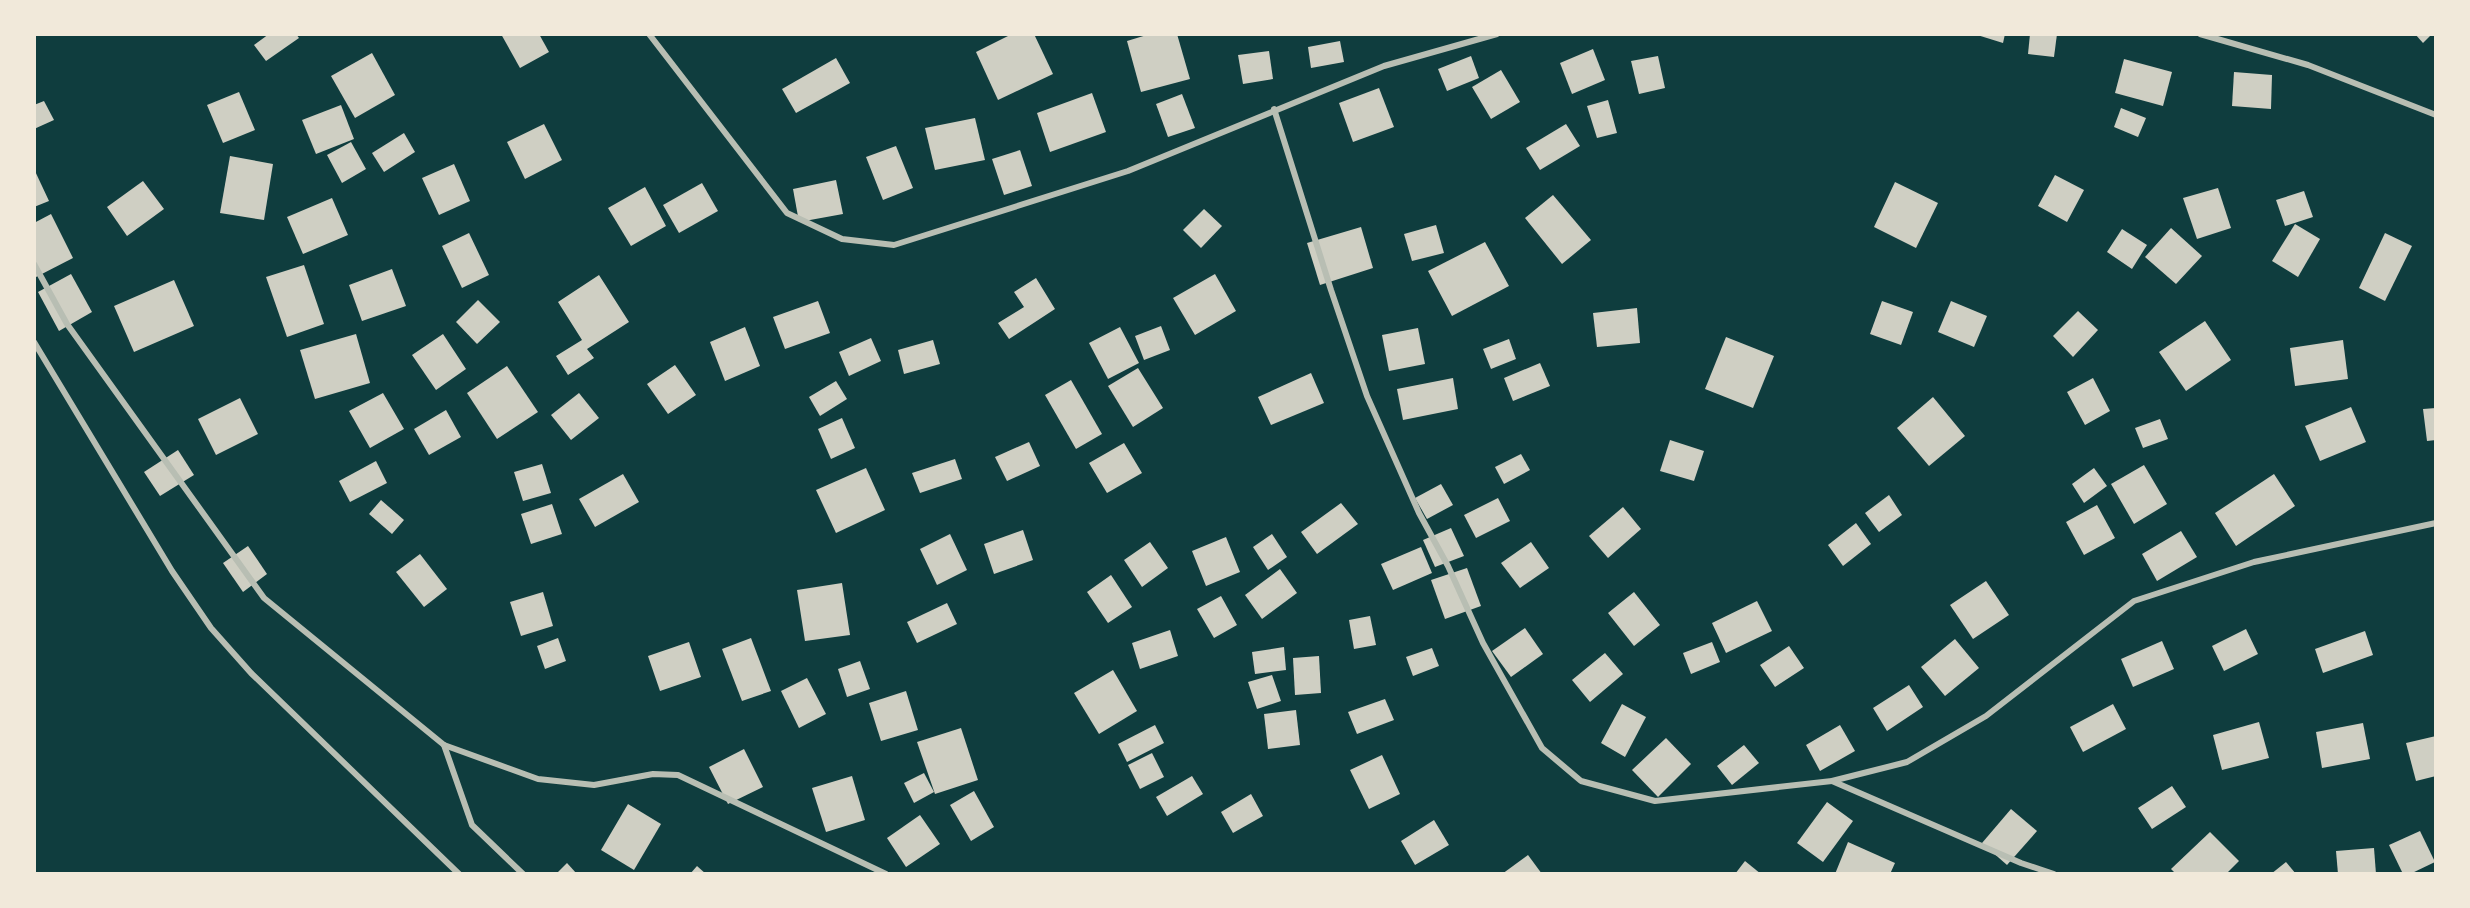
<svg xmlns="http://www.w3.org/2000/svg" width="2470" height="908" font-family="'Exo 2',sans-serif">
  <rect width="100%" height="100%" fill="#0f3d3e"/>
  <!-- building -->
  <g fill="#cfcfc3">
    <path d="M269,34h27l3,4 -33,23 -12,-16z"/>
    <path d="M501,34h38l10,18 -29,16z"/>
    <path d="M1012,34h22l19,40 -55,26 -22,-48z"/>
    <path d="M1150,34h27l13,45 -49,13 -14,-51z"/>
    <path d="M1974,34h31l-2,9z"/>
    <path d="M2030,34h27l-3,23 -26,-3z"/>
    <path d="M2415,34h17l-9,9z"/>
    <path d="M1340,41l4,21 -33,6 -3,-21z"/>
    <path d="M1593,49l12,31 -33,14 -12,-31z"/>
    <path d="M1269,51l4,28 -30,5 -5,-29z"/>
    <path d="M372,53l23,42 -40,23 -24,-42z"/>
    <path d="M1471,56l8,22 -32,13 -9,-22z"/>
    <path d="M1658,56l7,32 -26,6 -8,-33z"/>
    <path d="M836,58l14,25 -54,30 -14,-24z"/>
    <path d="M2124,59l48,13 -9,34 -48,-13z"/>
    <path d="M1501,70l19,32 -29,17 -19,-32z"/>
    <path d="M2234,72l38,3 -1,34 -39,-3z"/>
    <path d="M1379,88l15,39 -41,15 -14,-39z"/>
    <path d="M239,92l16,38 -32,13 -16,-38z"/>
    <path d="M1092,93l14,39 -56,20 -13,-39z"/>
    <path d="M1182,94l13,34 -27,9 -12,-33z"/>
    <path d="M1608,100l9,33 -20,5 -10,-32z"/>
    <path d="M44,101l10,19 -20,9v-24z"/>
    <path d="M341,105l13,34 -38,15 -14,-34z"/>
    <path d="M2121,108l25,10 -8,19 -24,-10z"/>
    <path d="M975,118l10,42 -50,10 -10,-42z"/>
    <path d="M544,124l18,36 -37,19 -18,-37z"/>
    <path d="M1566,124l14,22 -40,24 -14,-22z"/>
    <path d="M404,133l11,19 -31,20 -12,-19z"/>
    <path d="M351,142l15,27 -24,14 -15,-28z"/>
    <path d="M896,146l17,42 -30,12 -17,-43z"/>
    <path d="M1020,150l12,36 -28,9 -12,-36z"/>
    <path d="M230,156l43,8 -9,56 -44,-7z"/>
    <path d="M454,164l16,37 -31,14 -17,-37z"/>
    <path d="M34,169l15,32 -15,6z"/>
    <path d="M2055,175l29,15 -17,32 -29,-16z"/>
    <path d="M836,180l7,34 -44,8 -6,-33z"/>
    <path d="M143,181l21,28 -37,27 -20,-29z"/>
    <path d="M1895,182l43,21 -22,45 -42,-21z"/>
    <path d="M702,183l16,28 -39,22 -16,-28z"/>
    <path d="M645,187l21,39 -35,20 -23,-38z"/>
    <path d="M2218,188l13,40 -34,11 -14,-41z"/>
    <path d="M2304,191l9,26 -28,9 -9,-26z"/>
    <path d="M1553,195l38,45 -29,24 -37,-46z"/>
    <path d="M332,198l16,37 -45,19 -16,-37z"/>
    <path d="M1204,209l18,17 -21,22 -18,-18z"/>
    <path d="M51,214l22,44 -37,19 -2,-54z"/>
    <path d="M2295,224l25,15 -22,38 -26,-16z"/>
    <path d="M1436,225l8,28 -32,8 -8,-27z"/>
    <path d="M1361,227l12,41 -53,17 -13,-42z"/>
    <path d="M2171,228l31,28 -26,28 -31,-27z"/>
    <path d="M2122,229l25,16 -15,24 -25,-17z"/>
    <path d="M469,233l20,42 -27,13 -20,-42z"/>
    <path d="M2385,233l27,13 -27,55 -26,-13z"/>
    <path d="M1485,242l24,44 -57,30 -24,-45z"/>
    <path d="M304,265l20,59 -37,13 -21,-60z"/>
    <path d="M392,269l14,37 -44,15 -13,-36z"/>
    <path d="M71,274l21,38 -33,19 -21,-39z"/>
    <path d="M1215,274l21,37 -41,24 -22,-37z"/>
    <path d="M599,275l30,47 -42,27 7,9 -26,17 -12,-19 26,-16 -24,-38z"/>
    <path d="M1036,278l19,31 -46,30 -11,-16 26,-16 -10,-15z"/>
    <path d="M174,280l20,46 -60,26 -20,-46z"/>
    <path d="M478,300l22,22 -23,22 -21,-22z"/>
    <path d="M818,301l12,32 -45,16 -12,-32z"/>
    <path d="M1882,301l31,11 -12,33 -31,-11z"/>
    <path d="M1951,301l36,15 -13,31 -36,-15z"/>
    <path d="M1637,308l3,35 -43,4 -4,-34z"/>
    <path d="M2078,311l20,19 -25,27 -20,-21z"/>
    <path d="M2205,321l26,39 -45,31 -27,-39z"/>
    <path d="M1161,326l9,24 -26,10 -9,-24z"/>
    <path d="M745,327l15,39 -35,15 -15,-39z"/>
    <path d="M1120,327l19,36 -31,16 -19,-36z"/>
    <path d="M1418,328l7,36 -36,7 -7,-36z"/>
    <path d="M356,334l14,49 -55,16 -15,-49z"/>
    <path d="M443,334l23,35 -30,21 -24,-35z"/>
    <path d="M1726,337l48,19 -21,52 -48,-19z"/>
    <path d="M871,338l10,23 -32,15 -10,-24z"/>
    <path d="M1509,339l7,20 -25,10 -8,-20z"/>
    <path d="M933,340l7,24 -36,10 -6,-24z"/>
    <path d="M2343,340l5,39 -53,7 -5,-38z"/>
    <path d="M1540,363l10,23 -37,15 -9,-23z"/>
    <path d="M675,365l21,30 -28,19 -21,-30z"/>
    <path d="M507,366l31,46 -41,27 -30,-46z"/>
    <path d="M1138,368l25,40 -30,19 -25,-41z"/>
    <path d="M1311,373l13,30 -53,22 -13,-28z"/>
    <path d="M1453,378l5,31 -55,11 -6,-31z"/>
    <path d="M2093,378l17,33 -25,14 -18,-33z"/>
    <path d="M1071,380l31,54 -26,15 -31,-54z"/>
    <path d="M836,381l11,18 -27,17 -11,-19z"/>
    <path d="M383,393l21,36 -34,19 -21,-37z"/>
    <path d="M579,393l20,25 -28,22 -20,-25z"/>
    <path d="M1933,397l32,39 -36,30 -32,-38z"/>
    <path d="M240,398l18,36 -42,21 -18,-36z"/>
    <path d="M2351,407l15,35 -46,19 -15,-35z"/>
    <path d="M2436,408v32l-9,1 -4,-32z"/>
    <path d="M446,410l15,27 -32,18 -15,-26z"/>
    <path d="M842,418l13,30 -24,11 -13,-30z"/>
    <path d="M2160,419l8,20 -25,9 -8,-20z"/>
    <path d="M1670,440l34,11 -10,30 -34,-10z"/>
    <path d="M1029,442l11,24 -33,15 -12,-24z"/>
    <path d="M1124,443l18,30 -35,20 -18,-30z"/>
    <path d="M178,450l16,25 -34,21 -16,-24z"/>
    <path d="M1521,454l9,16 -26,14 -9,-17z"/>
    <path d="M955,459l7,20 -42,14 -8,-20z"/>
    <path d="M376,461l11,22 -37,19 -11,-21z"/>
    <path d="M542,464l9,29 -28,8 -9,-29z"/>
    <path d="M2144,465l23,39 -33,20 -23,-40z"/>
    <path d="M866,468l19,42 -49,23 -20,-43z"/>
    <path d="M2094,468l13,18 -23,17 -12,-19z"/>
    <path d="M623,474l16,28 -44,25 -16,-28z"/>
    <path d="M2274,474l21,32 -59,40 -21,-33z"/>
    <path d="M1441,484l12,21 -26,14 -12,-21z"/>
    <path d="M1889,495l13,20 -23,17 -14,-19z"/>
    <path d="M1498,498l12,23 -34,17 -12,-23z"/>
    <path d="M381,500l23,20 -12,14 -23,-20z"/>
    <path d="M1341,503l17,21 -41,30 -16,-22z"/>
    <path d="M552,504l10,30 -31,10 -10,-30z"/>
    <path d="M2097,505l18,33 -31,17 -18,-33z"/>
    <path d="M1623,507l18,22 -33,29 -19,-22z"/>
    <path d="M1856,523l15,21 -28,22 -15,-21z"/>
    <path d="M1451,528l13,28 -29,11 -12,-27z"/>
    <path d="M1023,530l10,30 -39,14 -10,-30z"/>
    <path d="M2181,531l16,26 -40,24 -15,-27z"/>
    <path d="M950,534l17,36 -30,15 -17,-36z"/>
    <path d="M1272,534l15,23 -19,13 -15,-23z"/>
    <path d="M1226,537l14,35 -34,14 -14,-35z"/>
    <path d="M1150,542l18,26 -26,19 -18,-27z"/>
    <path d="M1531,542l18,26 -29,20 -19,-25z"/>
    <path d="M248,546l19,28 -24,18 -20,-29z"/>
    <path d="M1421,547l11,26 -39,17 -12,-26z"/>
    <path d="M420,554l27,35 -23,18 -28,-35z"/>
    <path d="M1467,568l14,38 -36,13 -14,-39z"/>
    <path d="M1280,569l17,24 -35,26 -17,-24z"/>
    <path d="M1111,575l21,32 -24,16 -21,-31z"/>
    <path d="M1986,581l23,34 -36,24 -23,-34z"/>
    <path d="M842,583l8,52 -45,6 -8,-51z"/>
    <path d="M543,592l10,34 -32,10 -11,-34z"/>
    <path d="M1634,592l26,33 -26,21 -26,-33z"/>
    <path d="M1221,596l16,29 -23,13 -17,-29z"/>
    <path d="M1757,601l15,30 -46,22 -14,-30z"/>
    <path d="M947,603l10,21 -40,19 -10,-21z"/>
    <path d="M1370,616l6,29 -22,4 -5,-29z"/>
    <path d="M1525,628l18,26 -32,23 -19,-26z"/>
    <path d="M2246,629l12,25 -34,17 -12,-25z"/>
    <path d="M1170,630l8,26 -38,13 -8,-26z"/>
    <path d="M2365,631l8,24 -50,18 -8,-24z"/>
    <path d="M558,638l8,23 -21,8 -8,-23z"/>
    <path d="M751,638l20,53 -29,10 -20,-52z"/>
    <path d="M1955,639l24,29 -34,28 -24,-29z"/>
    <path d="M2162,641l12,28 -41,18 -12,-28z"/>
    <path d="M689,642l12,35 -41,14 -12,-35z"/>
    <path d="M1712,642l8,20 -29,12 -8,-21z"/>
    <path d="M1789,646l15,22 -29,19 -15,-22z"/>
    <path d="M1284,647l2,23 -31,4 -3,-22z"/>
    <path d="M1432,648l7,18 -26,10 -7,-19z"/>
    <path d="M1605,653l18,21 -33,28 -18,-22z"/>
    <path d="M1319,656l2,37 -26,2 -2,-37z"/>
    <path d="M860,661l10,28 -23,8 -9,-28z"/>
    <path d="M1113,670l24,41 -38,23 -25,-41z"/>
    <path d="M1272,675l9,26 -24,8 -9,-27z"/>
    <path d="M807,678l19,36 -27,14 -18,-37z"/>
    <path d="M1909,685l14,22 -36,24 -14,-23z"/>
    <path d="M906,691l12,39 -37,11 -12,-38z"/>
    <path d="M1385,699l9,21 -37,14 -9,-22z"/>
    <path d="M1622,704l24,13 -21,40 -24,-14z"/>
    <path d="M2113,704l13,25 -43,23 -13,-25z"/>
    <path d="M1296,710l4,35 -32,4 -4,-35z"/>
    <path d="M2259,722l10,36 -47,12 -9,-35z"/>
    <path d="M2363,723l7,36 -48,9 -6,-36z"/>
    <path d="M1155,725l9,18 -37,19 -9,-18z"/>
    <path d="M1840,725l15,26 -35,20 -14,-26z"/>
    <path d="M961,728l17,52 -43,14 -18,-52z"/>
    <path d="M2436,736v40l-20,5 -10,-38z"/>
    <path d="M1666,738l25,26 -33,33 -26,-27z"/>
    <path d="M1744,745l15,18 -27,22 -15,-19z"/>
    <path d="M744,749l19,38 -35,17 -19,-37z"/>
    <path d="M1152,753l12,24 -24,12 -12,-24z"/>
    <path d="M1382,755l18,39 -31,15 -19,-39z"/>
    <path d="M924,773l10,19 -20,11 -10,-20z"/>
    <path d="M852,776l13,44 -39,12 -14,-44z"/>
    <path d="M1192,776l11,18 -36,22 -11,-19z"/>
    <path d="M2172,786l14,21 -34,22 -14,-21z"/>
    <path d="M974,791l20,36 -23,14 -21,-36z"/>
    <path d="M1251,794l12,22 -30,17 -12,-21z"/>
    <path d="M1827,802l26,19 -30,41 -26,-19z"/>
    <path d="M628,804l33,20 -27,46 -33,-20z"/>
    <path d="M2011,809l26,22 -30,34 -25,-22z"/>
    <path d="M920,815l20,29 -34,23 -19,-29z"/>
    <path d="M1434,820l15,25 -34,20 -14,-24z"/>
    <path d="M2420,831l15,31 -25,12h-7l-14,-29z"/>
    <path d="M2210,832l29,29 -13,13h-50l-5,-5z"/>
    <path d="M1848,842l47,21 -5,11h-55z"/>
    <path d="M2374,848l2,26h-38l-2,-23z"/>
    <path d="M1528,855l14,19h-40z"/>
    <path d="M1745,861l16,13h-26z"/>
    <path d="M2286,862l10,12h-25z"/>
    <path d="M567,863l10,11h-21z"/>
    <path d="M697,866l9,8h-16z"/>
  </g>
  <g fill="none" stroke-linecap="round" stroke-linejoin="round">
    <!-- minor -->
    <g stroke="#b8beb3" stroke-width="6">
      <path d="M649,34l138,179 55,26 52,6 234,-74 256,-105 113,-32"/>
      <path d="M2200,34l108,31 128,50"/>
      <path d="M1274,109l57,181 36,106 52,117 29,53 35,77 59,105 39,33 74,20 177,-20 75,-19 79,-46 148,-115 120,-39 182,-39"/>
      <path d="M34,264l33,60 197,274 180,147 94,34 56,6 59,-11 25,1 208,99"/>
      <path d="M34,342l138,229 39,57 40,45 208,201"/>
      <path d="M444,745l28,80 51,49"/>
      <path d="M1832,781l189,82 33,11"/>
    </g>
  </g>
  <!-- border -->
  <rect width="2470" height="908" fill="none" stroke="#f1e9da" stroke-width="72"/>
</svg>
